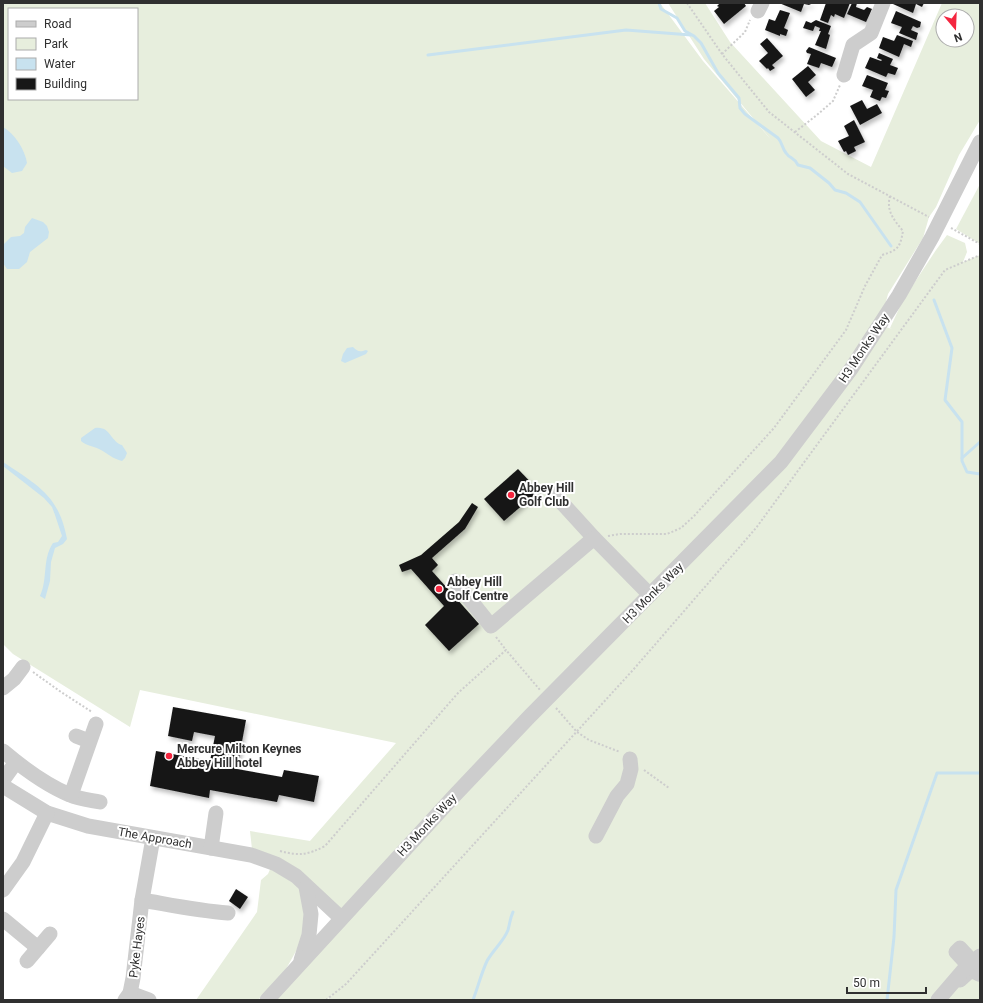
<svg xmlns="http://www.w3.org/2000/svg" width="983" height="1003" font-family="Roboto,sans-serif">
  <defs>
    <filter id="shadow"><feDropShadow dx="2" dy="3.5" stdDeviation="2" flood-color="#0004"/></filter>
  </defs>
  <rect width="100%" height="100%" fill="#fff"/>
  <!-- green -->
  <g fill="#e7eedd" fill-rule="evenodd">
    <path d="M3,3h657l43,58 70,81 -69,-83 -36,-56h37l25,39 91,99 50,26 71,-164h38v117l-21,35 -23,52 -7,10 -6,21 -35,56 -8,31 12,4 -2,-1 13,-28 33,-50 11,-15 18,8 2,9 -4,10 17,-7v745h-653l6,-6 -7,6h-51l66,-82 -89,-69 -2,-18 60,10 86,-98 -256,-53 -10,37 -117,-73 -10,-10zM9,9h128v90h-128zM943,16h24v24h-24z"/>
    <path d="M980,184v60l-24,-15z"/>
    <path d="M271,867l25,18 7,10 2,40 -19,34 -28,31h-62l61,-88 4,-32 7,-6z"/>
  </g>
  <!-- water -->
  <g fill="#c8e2ef">
    <path d="M3,127c12,7 22,23 24,36l-5,8 -10,2 -9,-7z"/>
    <path d="M32,218l11,4 4,4 2,6 -1,6 -18,14 -3,10 -8,7h-12l-4,-6v-18l8,-8 9,-1 4,-3 1,-6z"/>
    <path d="M353,347c5,5 7,5 13,3l2,1 -2,3 -21,9 -4,-2 2,-7 4,-6z"/>
    <path d="M95,428c15,-3 16,14 27,17l5,8 -2,5 -3,3c-9,-2 -15,-8 -23,-12 -6,-3 -12,-3 -18,-8v-3z"/>
    <path d="M3,462c34,23 56,33 64,77l-4,5 -8,4 -4,14 -1,19 -5,18 -5,-3c8,-17 2,-37 13,-53l5,-1 4,-6 -7,-21 -3,-8 -8,-9 -41,-32z"/>
  </g>
  <g fill="none" stroke-linecap="round" stroke-linejoin="round">
    <!-- stream -->
    <g stroke="#c8e2ef" stroke-width="3">
      <path d="M659,3l2,6 16,9 8,13 9,5 7,7 17,30 21,25 1,10 5,6 33,24c4,4 4,10 8,15 4,6 8,4 12,12l12,3 19,15 6,7 11,3 14,9 31,44"/>
      <path d="M428,55l198,-25 65,5"/>
      <path d="M934,300l18,48 -7,52 17,22v39l5,11 13,2"/>
      <path d="M962,458l18,-16"/>
      <path d="M473,1000c5,-13 8,-26 14,-39 6,-11 17,-20 21,-31 2,-7 2,-12 5,-18"/>
      <path d="M887,1000l7,-63 2,-47 41,-117h43"/>
    </g>
  </g>
  <!-- building -->
  <g fill="#171717" filter="url(#shadow)">
    <path d="M720,3h24l2,3 -22,18 -10,-13 5,-4 -2,-1z"/>
    <path d="M779,3h34l-4,2 -5,-1 -3,8z"/>
    <path d="M826,3l11,1 1,-1h12l-6,15 -9,-4 -1,3 -3,-2 -3,8 -8,-3z"/>
    <path d="M852,3h5l-1,4 8,3 3,-3 5,2 -6,13 -19,-8z"/>
    <path d="M894,3h30l-2,4 -6,-3 -3,9 -20,-9z"/>
    <path d="M780,10l10,3 -6,15 4,2 -2,6 -6,-2v2l-15,-6 4,-11 6,2z"/>
    <path d="M896,11l25,11 -1,5 -3,1 -4,-2 -2,4 7,3 -2,7 -17,-7 3,-6 -11,-4z"/>
    <path d="M816,20l15,6 -3,8 2,1 -4,14 -11,-4 6,-14h-2l1,-3 -5,-2 -2,5 -10,-3 3,-7 5,2z"/>
    <path d="M897,35l16,6 -2,6 -7,-3 -5,13 -20,-9 4,-11 11,4z"/>
    <path d="M767,38l16,18 -11,9 3,3 -5,3 -2,-3 -1,1 -8,-8 9,-8 -8,-9z"/>
    <path d="M809,47l27,11 -4,9 -11,-4 -2,5 -12,-4 4,-10 -4,-1 -1,-2z"/>
    <path d="M879,53l14,6 -3,6 8,3 -3,7 -7,-2 -2,4 -21,-9 5,-11 11,4 1,-1 -5,-2z"/>
    <path d="M808,66l8,9 -8,7 7,8 -9,7 -14,-18z"/>
    <path d="M867,75l21,8 -3,7 4,1 -3,7 -4,-1 -2,4 -10,-4 3,-7 -11,-4z"/>
    <path d="M862,100l5,9 10,-5 5,9 -22,12 -10,-19z"/>
    <path d="M854,120l11,22 -11,5 2,4 -8,4 -2,-4 -2,1 -6,-11 11,-5 -5,-10z"/>
    <path d="M518,469l21,22 -35,30 -20,-22z"/>
    <path d="M472,503l6,4 -13,22 -33,29 6,7 -6,6 47,53 -30,27 -24,-26 19,-19 -33,-37 -9,3 -3,-7 22,-10 38,-33z"/>
    <path d="M173,707l73,13 -9,49 45,8 2,-7 35,6 -5,26 -35,-7 -2,7 -67,-12 -1,8 -59,-12 6,-35 54,10 5,-25 -21,-4 -2,9 -24,-5z"/>
    <path d="M236,889l12,8 -8,12 -11,-8z"/>
  </g>
  <g fill="none" stroke-linecap="round" stroke-linejoin="round">
    <!-- path -->
    <g stroke="#cdcdcd" stroke-width="2" stroke-dasharray="2 2" stroke-linecap="butt">
      <path d="M687,3l35,51 47,58 79,62 81,43"/>
      <path d="M722,54l23,-22 5,-12"/>
      <path d="M795,132l22,-17 16,-14 7,-16"/>
      <path d="M951,228l29,16"/>
      <path d="M608,536l12,-2h47l14,-6 13,-12 80,-88 72,-98 19,-44 17,-31c16,-5 18,-7 21,-24 -9,-11 -17,-20 -13,-35"/>
      <path d="M496,637l10,13"/>
      <path d="M33,672l28,20 31,20"/>
      <path d="M556,708l21,24 12,8 31,12"/>
      <path d="M644,770l25,18"/>
      <path d="M280,851c19,5 28,4 45,-5l133,-153 48,-43 34,40"/>
      <path d="M326,1000l20,-16 287,-314 123,-142 189,-258 35,-15"/>
    </g>
    <!-- minor -->
    <g stroke="#cdcdcd" stroke-width="15">
      <path d="M758,11l4,-8"/>
      <path d="M844,75l9,-30 18,-12 12,-30"/>
      <path d="M553,493l41,45"/>
      <path d="M455,581l36,45 103,-88 56,57"/>
      <path d="M3,688l11,-9 9,-12"/>
      <path d="M76,736l13,5"/>
      <path d="M3,751c20,17 43,34 67,44 9,4 20,5 30,7"/>
      <path d="M3,780l13,-18"/>
      <path d="M3,786l44,27 41,13 163,29 25,9 20,12 45,42"/>
      <path d="M71,795l25,-71"/>
      <path d="M596,836l21,-40 10,-12 4,-15 -1,-10"/>
      <path d="M211,848l5,-35"/>
      <path d="M3,890l20,-28 24,-49"/>
      <path d="M142,900c29,5 57,11 86,13"/>
      <path d="M3,919l35,29"/>
      <path d="M301,960l8,-25 2,-21 -5,-27"/>
      <path d="M27,961l23,-27"/>
      <path d="M960,980l11,-10 8,4 1,-1"/>
      <path d="M130,993l19,7"/>
      <path d="M125,1000l5,-7 3,-15 9,-78 11,-62"/>
      <path d="M267,1000l188,-205 74,-78 252,-255 70,-93 48,-74 33,-58 48,-95"/>
      <path d="M938,1000l30,-35 -12,-13 4,-4 13,14 7,-6"/>
    </g>
  </g>
  <!-- markers -->
  <g fill="#f4263f" stroke="#fff" stroke-width="1.5">
    <circle cx="511" cy="495" r="4"/>
    <circle cx="439" cy="589" r="4"/>
    <circle cx="169" cy="756" r="4"/>
  </g>
  <g text-anchor="middle" stroke-width="4" stroke-linejoin="round" paint-order="stroke">
    <!-- street labels -->
    <g font-size="12" fill="#303030" stroke="#fff">
      <text transform="translate(864 348) rotate(-56)" y="4">H3 Monks Way</text>
      <text transform="translate(653 593) rotate(-45)" y="4">H3 Monks Way</text>
      <text transform="translate(427 825) rotate(-47)" y="4">H3 Monks Way</text>
      <text transform="translate(155 838) rotate(10)" y="4">The Approach</text>
      <text transform="translate(137 947) rotate(-83)" y="4">Pyke Hayes</text>
    </g>
    <!-- poi labels -->
    <g font-size="12" font-weight="bold" fill="#303030" stroke="#fff" text-anchor="start">
      <text x="519" y="492">Abbey Hill<tspan x="519" dy="14">Golf Club</tspan></text>
      <text x="447" y="586">Abbey Hill<tspan x="447" dy="14">Golf Centre</tspan></text>
      <text x="177" y="753">Mercure Milton Keynes<tspan x="177" dy="14">Abbey Hill hotel</tspan></text>
    </g>
  </g>
  <!-- border -->
  <rect width="983" height="1003" fill="none" stroke="#303030" stroke-width="8"/>
  <!-- legend -->
  <rect x="8" y="8" width="130" height="92" fill="#ffffff" stroke="#acacac"/>
  <rect x="16" y="21" width="20" height="6" fill="#cdcdcd" stroke="#acacac"/>
  <text x="44" y="28" font-size="12" fill="#303030">Road</text>
  <rect x="16" y="38" width="20" height="12" fill="#e7eedd" stroke="#acacac"/>
  <text x="44" y="48" font-size="12" fill="#303030">Park</text>
  <rect x="16" y="58" width="20" height="12" fill="#c8e2ef" stroke="#acacac"/>
  <text x="44" y="68" font-size="12" fill="#303030">Water</text>
  <rect x="16" y="78" width="20" height="12" fill="#171717" stroke="#acacac"/>
  <text x="44" y="88" font-size="12" fill="#303030">Building</text>
  <!-- north arrow -->
  <g transform="translate(955 28) rotate(161)"><circle r="19" fill="#ffffff" stroke="#acacac"/>
  <path d="M0-3L7 15L0 10L-7 15Z" fill="#f4263f"/>
  <text y="-6" font-size="11" font-weight="bold" text-anchor="middle" fill="#303030">N</text>
  </g>
  <!-- scale -->
  <path d="M847 987v6h79v-6" fill="none" stroke="#303030" stroke-width="2"/>
  <text x="853" y="987" font-size="12" fill="#303030" stroke="#ffffff" stroke-width="3" paint-order="stroke">50 m</text>
</svg>
